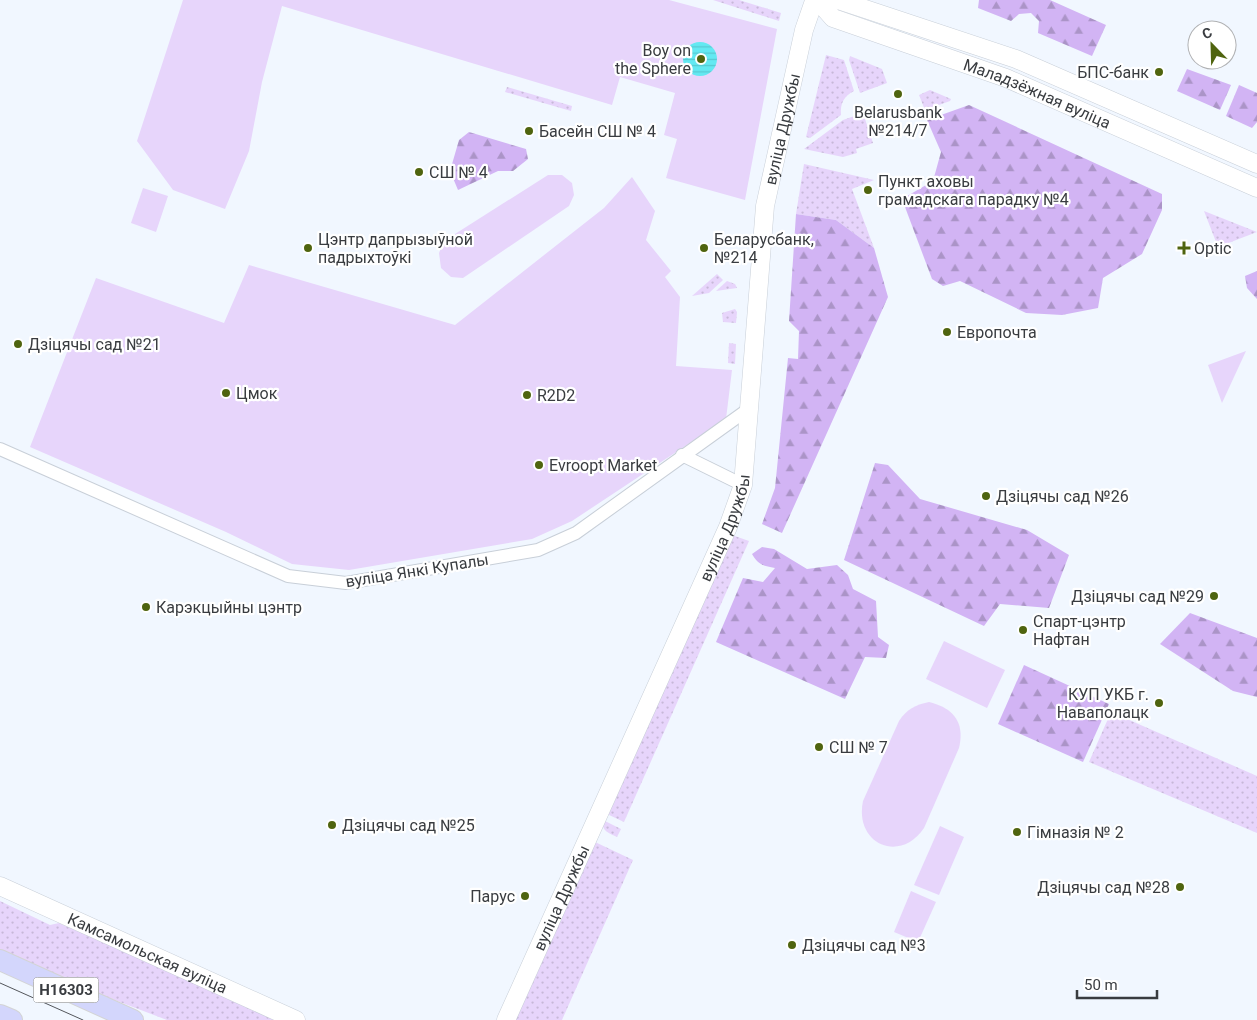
<svg xmlns="http://www.w3.org/2000/svg" width="1257" height="1020" font-family="Roboto,sans-serif">
  <defs>
    <pattern id="grass-dots" width="8" height="8" patternUnits="userSpaceOnUse" patternTransform="scale(1.25)"><rect width="8" height="8" fill="#e7d5fb"/><path d="M2 2h.1M6 6h.1" fill="none" stroke="#c7b8d8" stroke-width="1.8" stroke-linecap="round"/></pattern>
    <pattern id="forest-firs" width="22" height="20" patternUnits="userSpaceOnUse" patternTransform="scale(1.25)"><rect width="22" height="20" fill="#d2b4f4"/><path d="M5 1l3.5 6h-7zM16 11l3.5 6h-7z" fill="#ab94c7"/></pattern>
    <pattern id="water-rules" width="6" height="5" patternUnits="userSpaceOnUse" patternTransform="scale(1.25)"><rect width="6" height="5" fill="#63e9f2"/><path d="M0 2.5h6" fill="none" stroke="#57c9d1"/></pattern>
  </defs>
  <rect width="100%" height="100%" fill="#f1f7ff"/>
  <!-- grass -->
  <g fill="url(#grass-dots)">
    <path d="M713,0h26l42,13 -2,8z"/>
    <path d="M826,55l18,5 10,31c-10,5 -14,12 -13,24l-31,23 -4,-1z"/>
    <path d="M850,56l32,13 5,14 -27,10 -11,-33z"/>
    <path d="M507,87l65,19 -1,5 -66,-19z"/>
    <path d="M930,90l21,9 -1,2 -25,9 -6,-15z"/>
    <path d="M863,113l10,30 -17,6 1,4 -14,4 -39,-8 39,-29z"/>
    <path d="M804,164l70,16 -22,9 22,59 -38,-28 -40,-6z"/>
    <path d="M1204,211l53,21 -39,15z"/>
    <path d="M717,274l6,6 -14,13 -17,3z"/>
    <path d="M727,281l8,3 2,4 -21,3z"/>
    <path d="M735,309l2,3 -1,11 -13,-1 -1,-9z"/>
    <path d="M729,343l7,1 -1,20 -7,-1z"/>
    <path d="M732,535l17,6 -125,281 -17,-8z"/>
    <path d="M1111,712l146,64v57l-168,-71z"/>
    <path d="M603,820l18,9 -4,8c-8,-4 -16,-6 -14,-17z"/>
    <path d="M595,842l38,18 -71,160h-48z"/>
    <path d="M0,901l50,24 9,-2 220,97h-112l-118,-45 -49,-24z"/>
  </g>
  <!-- forest -->
  <g fill="url(#forest-firs)">
    <path d="M979,0h71l56,25 -14,31 -54,-23 1,-12 -8,-8 -12,1 -8,7 -33,-13z"/>
    <path d="M1187,69l44,16 -11,25 -43,-19z"/>
    <path d="M1239,85l18,8v29l-5,6 -26,-12z"/>
    <path d="M969,105l193,89v16l-20,44 -39,24 -5,30 -36,7 -36,-2 -66,-32 -17,5 -11,-7 -30,-80 31,-18 8,-29 -14,-32z"/>
    <path d="M469,132l57,17 2,10 -15,12h-15l-40,19 -8,-19 9,-31z"/>
    <path d="M796,214l40,6 38,28 14,49 -106,236 -20,-9 13,-36 13,-130 10,1 1,-28 -10,-10z"/>
    <path d="M1257,271v28l-10,-11 -2,-12z"/>
    <path d="M875,463l13,2 32,34 107,31 42,25 -20,53 -49,-4 -16,22 -140,-66z"/>
    <path d="M762,547l12,2 33,20 30,-4 11,10 5,14 23,12 2,36 11,8 -3,13 -21,-1 -20,42 -129,-57 27,-64 20,4 12,-14c-11,-2 -17,-3 -23,-14z"/>
    <path d="M1190,613l67,25v59l-24,-6 -73,-47z"/>
    <path d="M1024,665l85,39 -26,58 -85,-38z"/>
  </g>
  <!-- park -->
  <g fill="#e7d5fb">
    <path d="M183,0h486l108,29 -32,171 -79,-22 11,-39 -13,-4 11,-42 -55,-16 -8,28 -330,-99 -20,76 -13,69 -24,58 -52,-19 -36,-49z"/>
    <path d="M548,175h14l10,8 2,12 -5,11 -106,72 -12,-1 -10,-9 -2,-15 5,-12z"/>
    <path d="M632,177l23,34 -9,29 25,31 -6,6 15,20 -4,69 56,4 -6,49 -154,102 -40,18 -183,31 -57,-6 -66,-32 -196,-85 66,-169 128,45 25,-58 206,60 149,-117z"/>
    <path d="M143,188l25,8 -12,36 -25,-9z"/>
    <path d="M1246,351l-24,52 -14,-38z"/>
    <path d="M944,641l61,29 -18,38 -61,-29z"/>
    <path d="M929,702c25,6 36,21 30,46l-35,80c-24,36 -70,16 -61,-27l36,-80c8,-12 16,-16 30,-19z"/>
    <path d="M940,826l24,11 -25,58 -25,-10z"/>
    <path d="M911,891l25,11 -18,40 -24,-10z"/>
  </g>
  <!-- water -->
  <circle fill="url(#water-rules)" cx="700" cy="59" r="17"/>
  <g fill="none" stroke-linecap="round" stroke-linejoin="round">
    <!-- street casing -->
    <g stroke="#c8cfd8" stroke-width="14">
      <g id="street">
        <path d="M0,449l288,127 58,7 192,-33 38,-17 174,-125"/>
        <path d="M682,455l61,30"/>
      </g>
    </g>
    <!-- secondary casing -->
    <g stroke="#c8cfd8" stroke-width="19">
      <g id="secondary">
        <path d="M838,0l178,59 241,105"/>
        <path id="s1" d="M819,2l14,16 173,60 251,110"/>
        <path id="s2" d="M0,886l296,134"/>
        <path id="s3" d="M506,1020l222,-493 15,-42 22,-279 39,-176 10,-29"/>
      </g>
    </g>
    <!-- primary casing -->
    <g stroke="#d3d4d5" stroke-width="22">
      <g id="primary">
        <path d="M0,960l133,60"/>
        <path d="M0,1015l12,5"/>
      </g>
    </g>
    <!-- street -->
    <use href="#street" stroke="#fff" stroke-width="12"/>
    <!-- secondary -->
    <use href="#secondary" stroke="#fff" stroke-width="18"/>
    <!-- primary -->
    <use href="#primary" stroke="#d3d6fc" stroke-width="20"/>
    <!-- tram -->
    <path stroke="#53565b" stroke-width="1" d="M0,983l83,37"/>
  </g>
  <!-- markers -->
  <g fill="#4f640f" stroke="#fff" stroke-width="2">
    <circle cx="701" cy="59" r="5"/>
    <circle cx="1159" cy="72" r="5"/>
    <circle cx="898" cy="94" r="5"/>
    <circle cx="529" cy="131" r="5"/>
    <circle cx="419" cy="172" r="5"/>
    <circle cx="868" cy="190" r="5"/>
    <circle cx="308" cy="248" r="5"/>
    <circle cx="704" cy="248" r="5"/>
    <path d="M1181.5 240.5h5v5h5v5h-5v5h-5v-5h-5v-5h5z"/>
    <circle cx="947" cy="332" r="5"/>
    <circle cx="18" cy="344" r="5"/>
    <circle cx="226" cy="393" r="5"/>
    <circle cx="527" cy="395" r="5"/>
    <circle cx="539" cy="465" r="5"/>
    <circle cx="986" cy="496" r="5"/>
    <circle cx="1214" cy="596" r="5"/>
    <circle cx="146" cy="607" r="5"/>
    <circle cx="1023" cy="630" r="5"/>
    <circle cx="1159" cy="703" r="5"/>
    <circle cx="819" cy="747" r="5"/>
    <circle cx="332" cy="825" r="5"/>
    <circle cx="1017" cy="832" r="5"/>
    <circle cx="1180" cy="887" r="5"/>
    <circle cx="525" cy="896" r="5"/>
    <circle cx="792" cy="945" r="5"/>
  </g>
  <g text-anchor="middle" stroke-width="4.5" stroke-linejoin="round" paint-order="stroke">
    <!-- shield labels -->
    <rect fill="#fff" stroke="#747679" stroke-width="1" x="33.5" y="977.5" width="65" height="25" rx="4"/>
    <g font-size="15" font-weight="bold" fill="#393c40">
      <text x="66" y="995">Н16303</text>
    </g>
    <!-- poi labels -->
    <g font-size="16" fill="#393c40" stroke="#fff" text-anchor="start">
      <text x="691" y="56" text-anchor="end">Boy on<tspan x="691" dy="18">the Sphere</tspan></text>
      <text x="1149" y="78" text-anchor="end">БПС-банк</text>
      <text x="898" y="118" text-anchor="middle">Belarusbank<tspan x="898" dy="18">№214/7</tspan></text>
      <text x="539" y="137">Басейн СШ № 4</text>
      <text x="429" y="178">СШ № 4</text>
      <text x="878" y="187">Пункт аховы<tspan x="878" dy="18">грамадскага парадку №4</tspan></text>
      <text x="318" y="245">Цэнтр дапрызыўной<tspan x="318" dy="18">падрыхтоўкі</tspan></text>
      <text x="714" y="245">Беларусбанк,<tspan x="714" dy="18">№214</tspan></text>
      <text x="1194" y="254">Optic</text>
      <text x="957" y="338">Европочта</text>
      <text x="28" y="350">Дзіцячы сад №21</text>
      <text x="236" y="399">Цмок</text>
      <text x="537" y="401">R2D2</text>
      <text x="549" y="471">Evroopt Market</text>
      <text x="996" y="502">Дзіцячы сад №26</text>
      <text x="1204" y="602" text-anchor="end">Дзіцячы сад №29</text>
      <text x="156" y="613">Карэкцыйны цэнтр</text>
      <text x="1033" y="627">Спарт-цэнтр<tspan x="1033" dy="18">Нафтан</tspan></text>
      <text x="1149" y="700" text-anchor="end">КУП УКБ г.<tspan x="1149" dy="18">Наваполацк</tspan></text>
      <text x="829" y="753">СШ № 7</text>
      <text x="342" y="831">Дзіцячы сад №25</text>
      <text x="1027" y="838">Гімназія № 2</text>
      <text x="1170" y="893" text-anchor="end">Дзіцячы сад №28</text>
      <text x="515" y="902" text-anchor="end">Парус</text>
      <text x="802" y="951">Дзіцячы сад №3</text>
    </g>
    <!-- street labels -->
    <g font-size="16" fill="#393c40" stroke="#fff">
      <text dy="6" stroke="none"><textPath href="#s1" startOffset="239">Маладзёжная вуліца</textPath></text>
      <text dy="6" stroke="none"><textPath href="#s3" startOffset="944">вуліца Дружбы</textPath></text>
      <text dy="6" stroke="none"><textPath href="#s3" startOffset="539">вуліца Дружбы</textPath></text>
      <text transform="translate(417 570) rotate(-9)" y="6">вуліца Янкі Купалы</text>
      <text dy="6" stroke="none"><textPath href="#s3" startOffset="134">вуліца Дружбы</textPath></text>
      <text dy="6" stroke="none"><textPath href="#s2" startOffset="162">Камсамольская вуліца</textPath></text>
    </g>
  </g>
  <!-- north arrow -->
  <g transform="translate(1212 45) rotate(337)"><circle r="24" fill="#ffffff" stroke="#b0b1b3"/>
  <path d="M0-4L9 19L0 12L-9 19Z" fill="#4f640f"/>
  <text y="-8" font-size="14" font-weight="bold" text-anchor="middle" fill="#393c40">С</text>
  </g>
  <!-- scale -->
  <path d="M1077 990v8h80v-8" fill="none" stroke="#393c40" stroke-width="2.5"/>
  <text x="1084" y="990" font-size="15" fill="#393c40" stroke="#ffffff" stroke-width="4" paint-order="stroke">50 m</text>
</svg>
